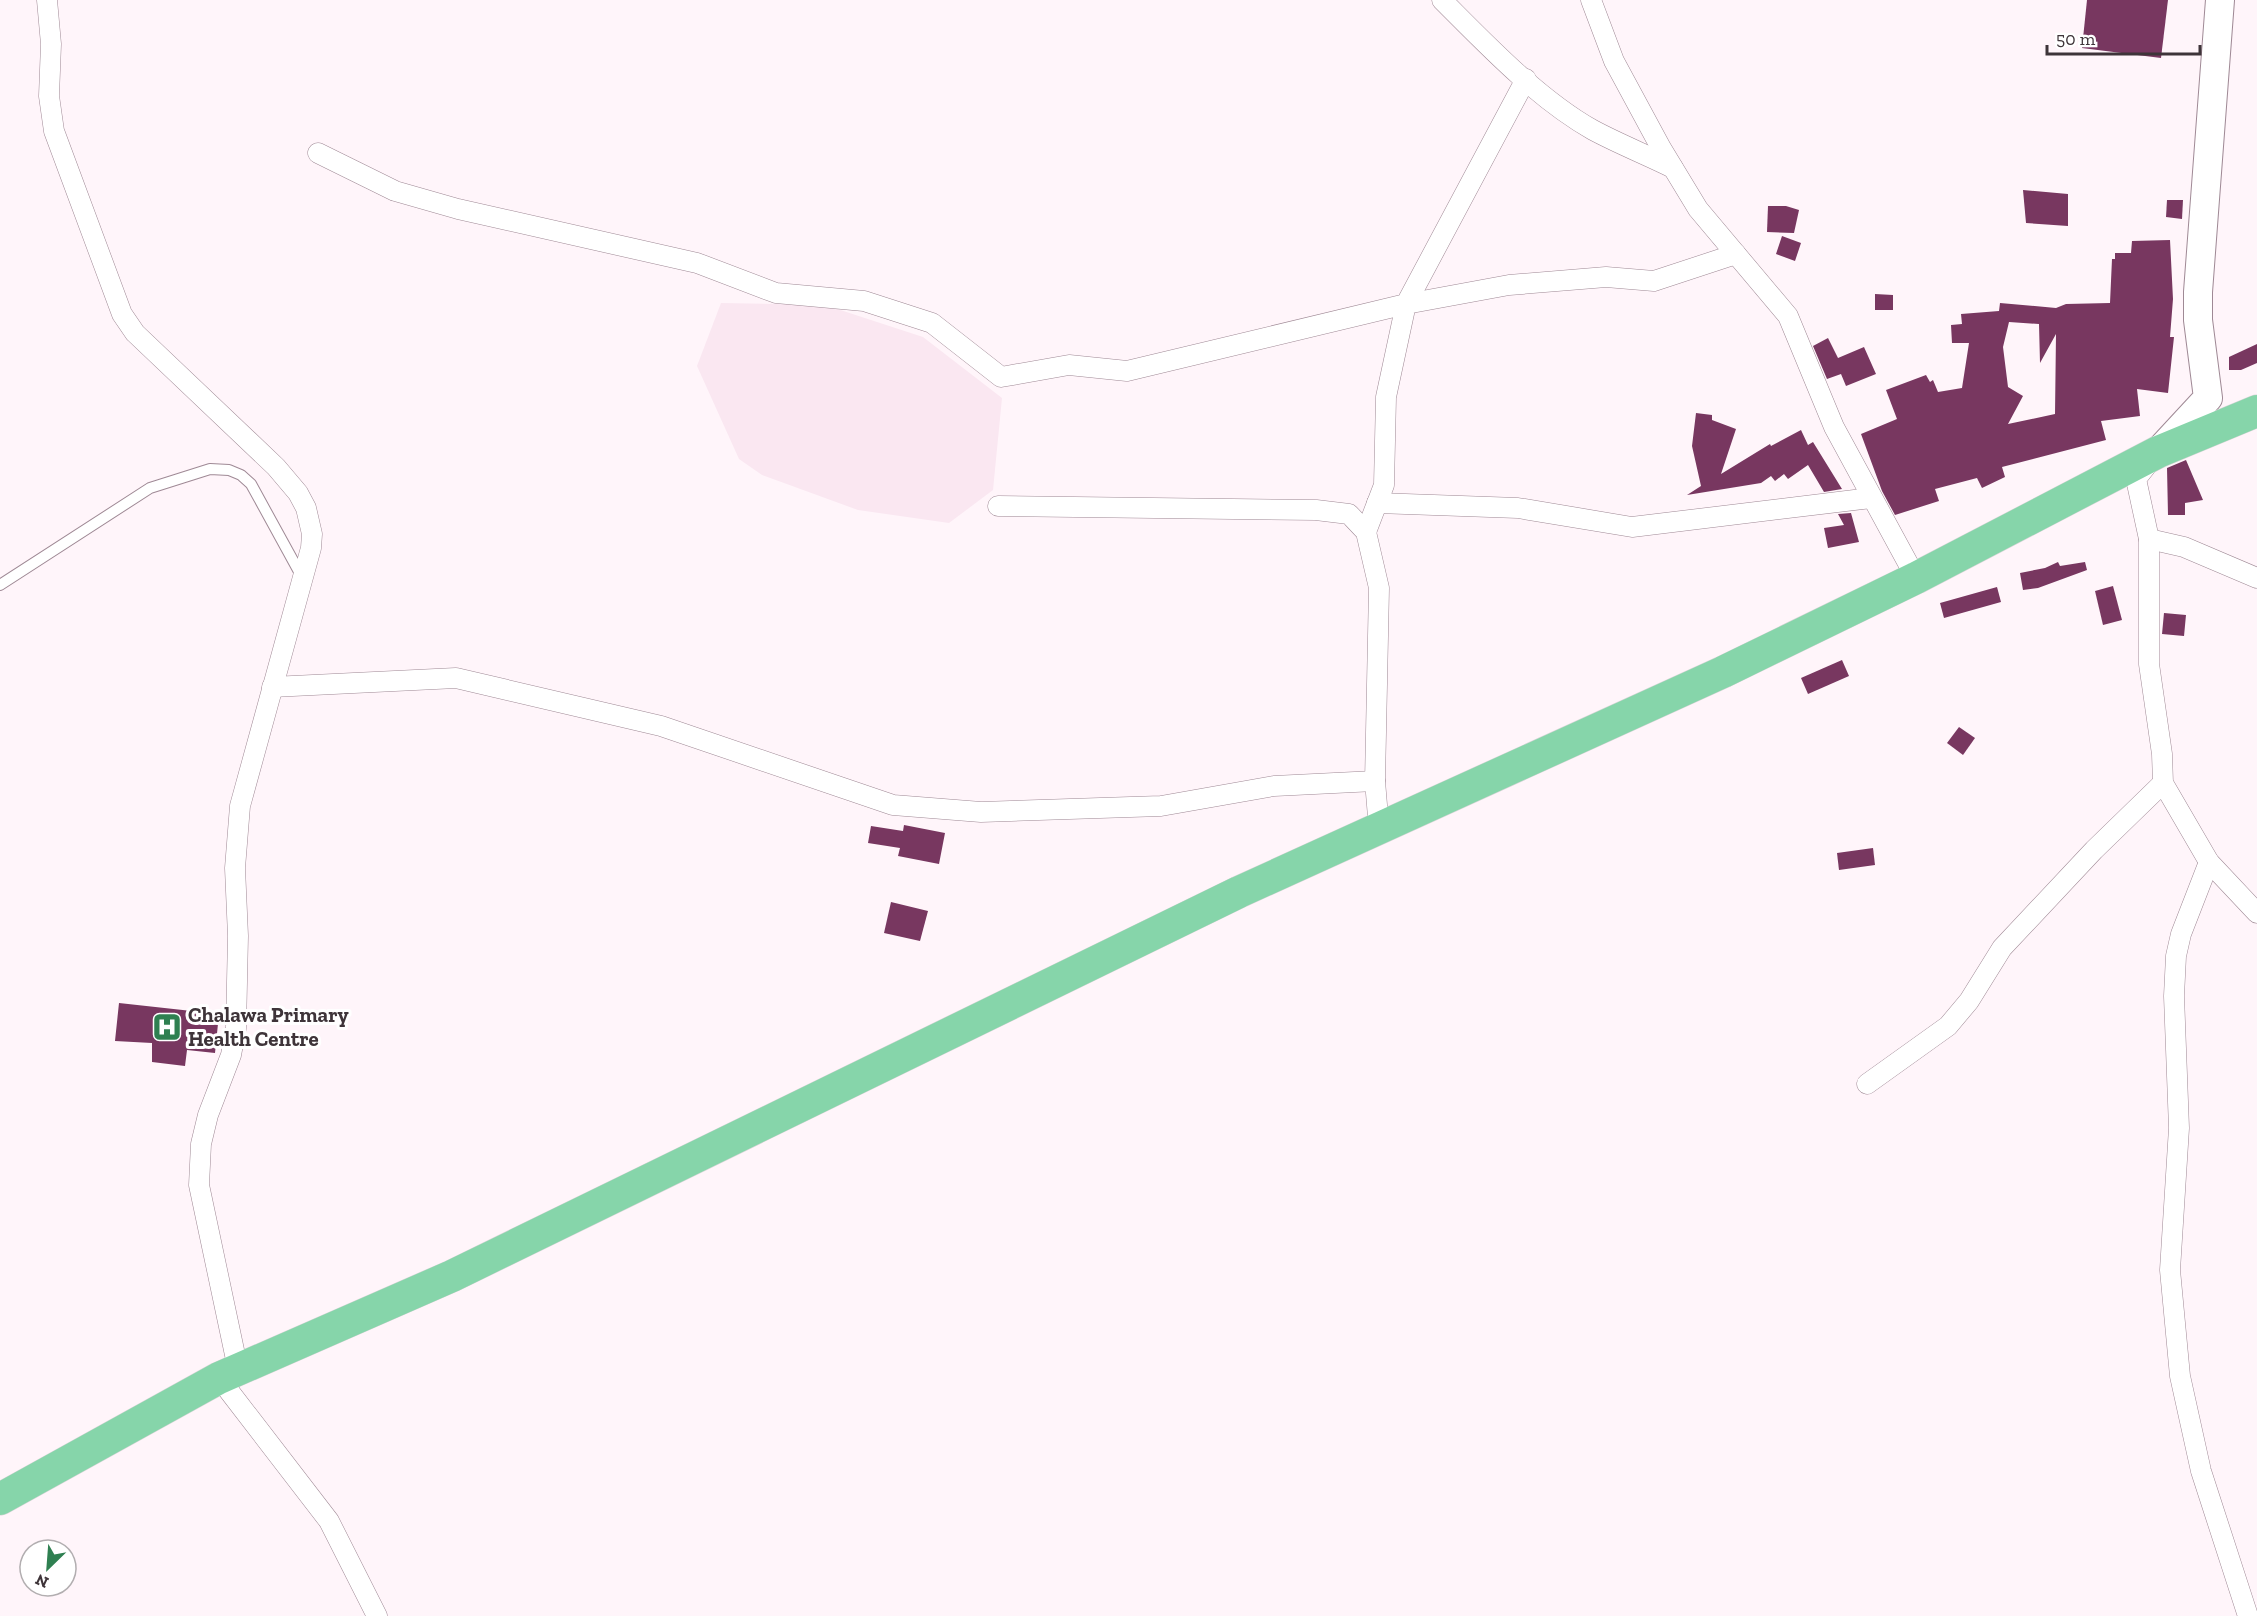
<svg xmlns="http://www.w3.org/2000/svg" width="2257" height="1616" font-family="'Zilla Slab',serif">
  <rect width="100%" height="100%" fill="#fff5fa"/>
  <!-- built -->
  <path fill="#fae7f1" d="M721,303l104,2 98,32 79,61 -9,92 -44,33 -91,-13 -96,-35 -23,-16 -42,-93z"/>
  <!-- building -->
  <g fill="#783760" fill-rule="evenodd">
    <path d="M2087,0h81l-7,58 -79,-10z"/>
    <path d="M2023,190l45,4v32l-42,-3z"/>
    <path d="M2167,200h16l-1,19 -16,-2z"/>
    <path d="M1768,206h18l13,4 -5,23 -27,-1z"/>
    <path d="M1782,236l19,7 -6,18 -19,-7z"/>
    <path d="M2170,240l3,59 -3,38h4l-6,56 -31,-4 3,27 -39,5 5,19 -104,27 3,10 -23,11 -5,-10 -42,11 4,12 -44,14 -13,-24 -21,-57 36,-15 -11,-29 40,-15 4,7 3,-2 5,12 24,-4 7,-45h-17l-1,-18 11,-1 -1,-10 38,-3 1,-8 56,5 10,-4 44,-1 2,-44h3v-6h16l1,-12zM2009,322l30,2 1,39 16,-29 -1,80 -47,10 15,-28 -15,-9 -5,-40z"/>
    <path d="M1875,294l18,1v15h-18z"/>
    <path d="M1828,338l10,20 26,-11 12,27 -30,12 -5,-12 -14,5 -14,-33z"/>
    <path d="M2257,344v19l-16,7h-12v-13z"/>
    <path d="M1696,413l16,2v5l24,9 -15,45 49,-30 1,2 30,-16 7,15 5,-3 29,47 -18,3 -16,-27 -20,14 -4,-5 -9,7 -4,-5 -10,7 -74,12 14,-9 -9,-40z"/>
    <path d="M2186,460l17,40 -18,3v12h-17l-1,-47z"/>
    <path d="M1851,513l8,29 -31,6 -4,-20 20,-3 -6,-11z"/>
    <path d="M2058,562l2,4 25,-4 2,8 -49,18 -15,2 -3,-17 25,-5z"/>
    <path d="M2113,586l9,34 -19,5 -8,-34z"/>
    <path d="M1997,587l4,15 -57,16 -4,-15z"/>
    <path d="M2164,613l22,2 -2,21 -22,-2z"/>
    <path d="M1842,660l7,16 -41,18 -7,-16z"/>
    <path d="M1959,727l16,11 -12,17 -16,-12z"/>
    <path d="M904,825l41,8 -6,31 -41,-8 2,-8 -32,-5 3,-17 32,5z"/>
    <path d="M1873,848l2,17 -36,5 -2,-17z"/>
    <path d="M891,902l37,9 -8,30 -36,-8z"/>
    <path d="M119,1003l100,11 -4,39 -28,-3 -2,16 -33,-4v-19l-37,-2z"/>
  </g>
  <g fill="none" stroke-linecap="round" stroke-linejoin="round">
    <!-- lane casing -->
    <g stroke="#9f8995" stroke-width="12">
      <path id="lane" d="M0,585l150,-97 60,-19 19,1 12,5 10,9 51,93"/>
    </g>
    <!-- street casing -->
    <g stroke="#9f8995" stroke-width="21">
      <g id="street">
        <path d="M47,0l4,44 -2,52 5,35 68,183 13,19 141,134 22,26 8,15 6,26 -1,14 -71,258 -5,62 3,68 -2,92 -5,27 -23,60 -7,29 -2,41 39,184"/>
        <path d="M1442,0c45,45 96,99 151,130 26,14 54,25 80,38"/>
        <path d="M1591,0l23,61 47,87 37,61 90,107 46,111 82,151"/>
        <path d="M318,153l77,38 63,18 239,54 79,30 88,8 68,22 69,54 68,-12 58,6 279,-67 120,-225"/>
        <path d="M2151,460l-15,19 13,60v125l13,90 1,29 46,79 48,51"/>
        <path d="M1377,503l141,5 114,19 239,-29"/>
        <path d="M998,506l318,4 33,4 17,18 13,56 -4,193 4,48"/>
        <path d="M1366,532l18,-47 2,-88 20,-93 103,-19 97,-8 48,4 82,-27"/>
        <path d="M2149,539l35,8 73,31"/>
        <path d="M272,687l184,-9 205,48 232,79 88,7 180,-6 113,-20 101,-5"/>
        <path d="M2209,862l-28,72 -5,22 -2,40 5,132 -9,142 10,106 21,95 47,145"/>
        <path d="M1867,1084l81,-58 21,-25 33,-53 92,-98 69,-67"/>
        <path d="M219,1378l110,143 48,95"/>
      </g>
    </g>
    <!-- secondary casing -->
    <g stroke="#9f8995" stroke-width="30">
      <path id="secondary" d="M2158,452l50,-54 -10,-78v-28l22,-292"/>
    </g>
    <!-- primary casing -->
    <g stroke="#d8d6d7" stroke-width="33">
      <path id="primary" d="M0,1499l219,-121 233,-102 787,-384 484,-220 193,-94 242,-126 99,-41"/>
    </g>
    <!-- lane -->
    <use href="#lane" stroke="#fff" stroke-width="10"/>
    <!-- street -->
    <use href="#street" stroke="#fff" stroke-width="20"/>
    <!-- secondary -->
    <use href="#secondary" stroke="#fff" stroke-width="28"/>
    <!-- primary -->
    <use href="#primary" stroke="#86d5aa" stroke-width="32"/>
  </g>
  <!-- icons -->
  <defs>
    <g id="hospital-square" transform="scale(1.5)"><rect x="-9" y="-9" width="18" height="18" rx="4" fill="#2f8051" stroke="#fff"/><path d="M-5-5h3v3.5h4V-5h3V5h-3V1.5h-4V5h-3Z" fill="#fff"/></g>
  </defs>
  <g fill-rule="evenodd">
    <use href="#hospital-square" x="167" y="1027"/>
  </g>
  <g text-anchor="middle" stroke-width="6" stroke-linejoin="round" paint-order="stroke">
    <!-- poi labels -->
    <g font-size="21" font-weight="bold" fill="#3e3439" stroke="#fff" text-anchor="start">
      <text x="188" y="1022">Chalawa Primary<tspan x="188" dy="24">Health Centre</tspan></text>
    </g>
  </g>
  <!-- north arrow -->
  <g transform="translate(48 1568) rotate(205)"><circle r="28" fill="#ffffff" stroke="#b2aeb0" stroke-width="1.5"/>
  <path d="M0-4.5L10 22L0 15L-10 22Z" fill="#2f8051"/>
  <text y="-9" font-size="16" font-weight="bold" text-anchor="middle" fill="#3e3439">N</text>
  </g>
  <!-- scale -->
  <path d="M2047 45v9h153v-9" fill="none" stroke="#3e3439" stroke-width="3"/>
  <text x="2056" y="45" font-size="18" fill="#3e3439" stroke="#ffffff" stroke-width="4.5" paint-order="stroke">50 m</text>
</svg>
